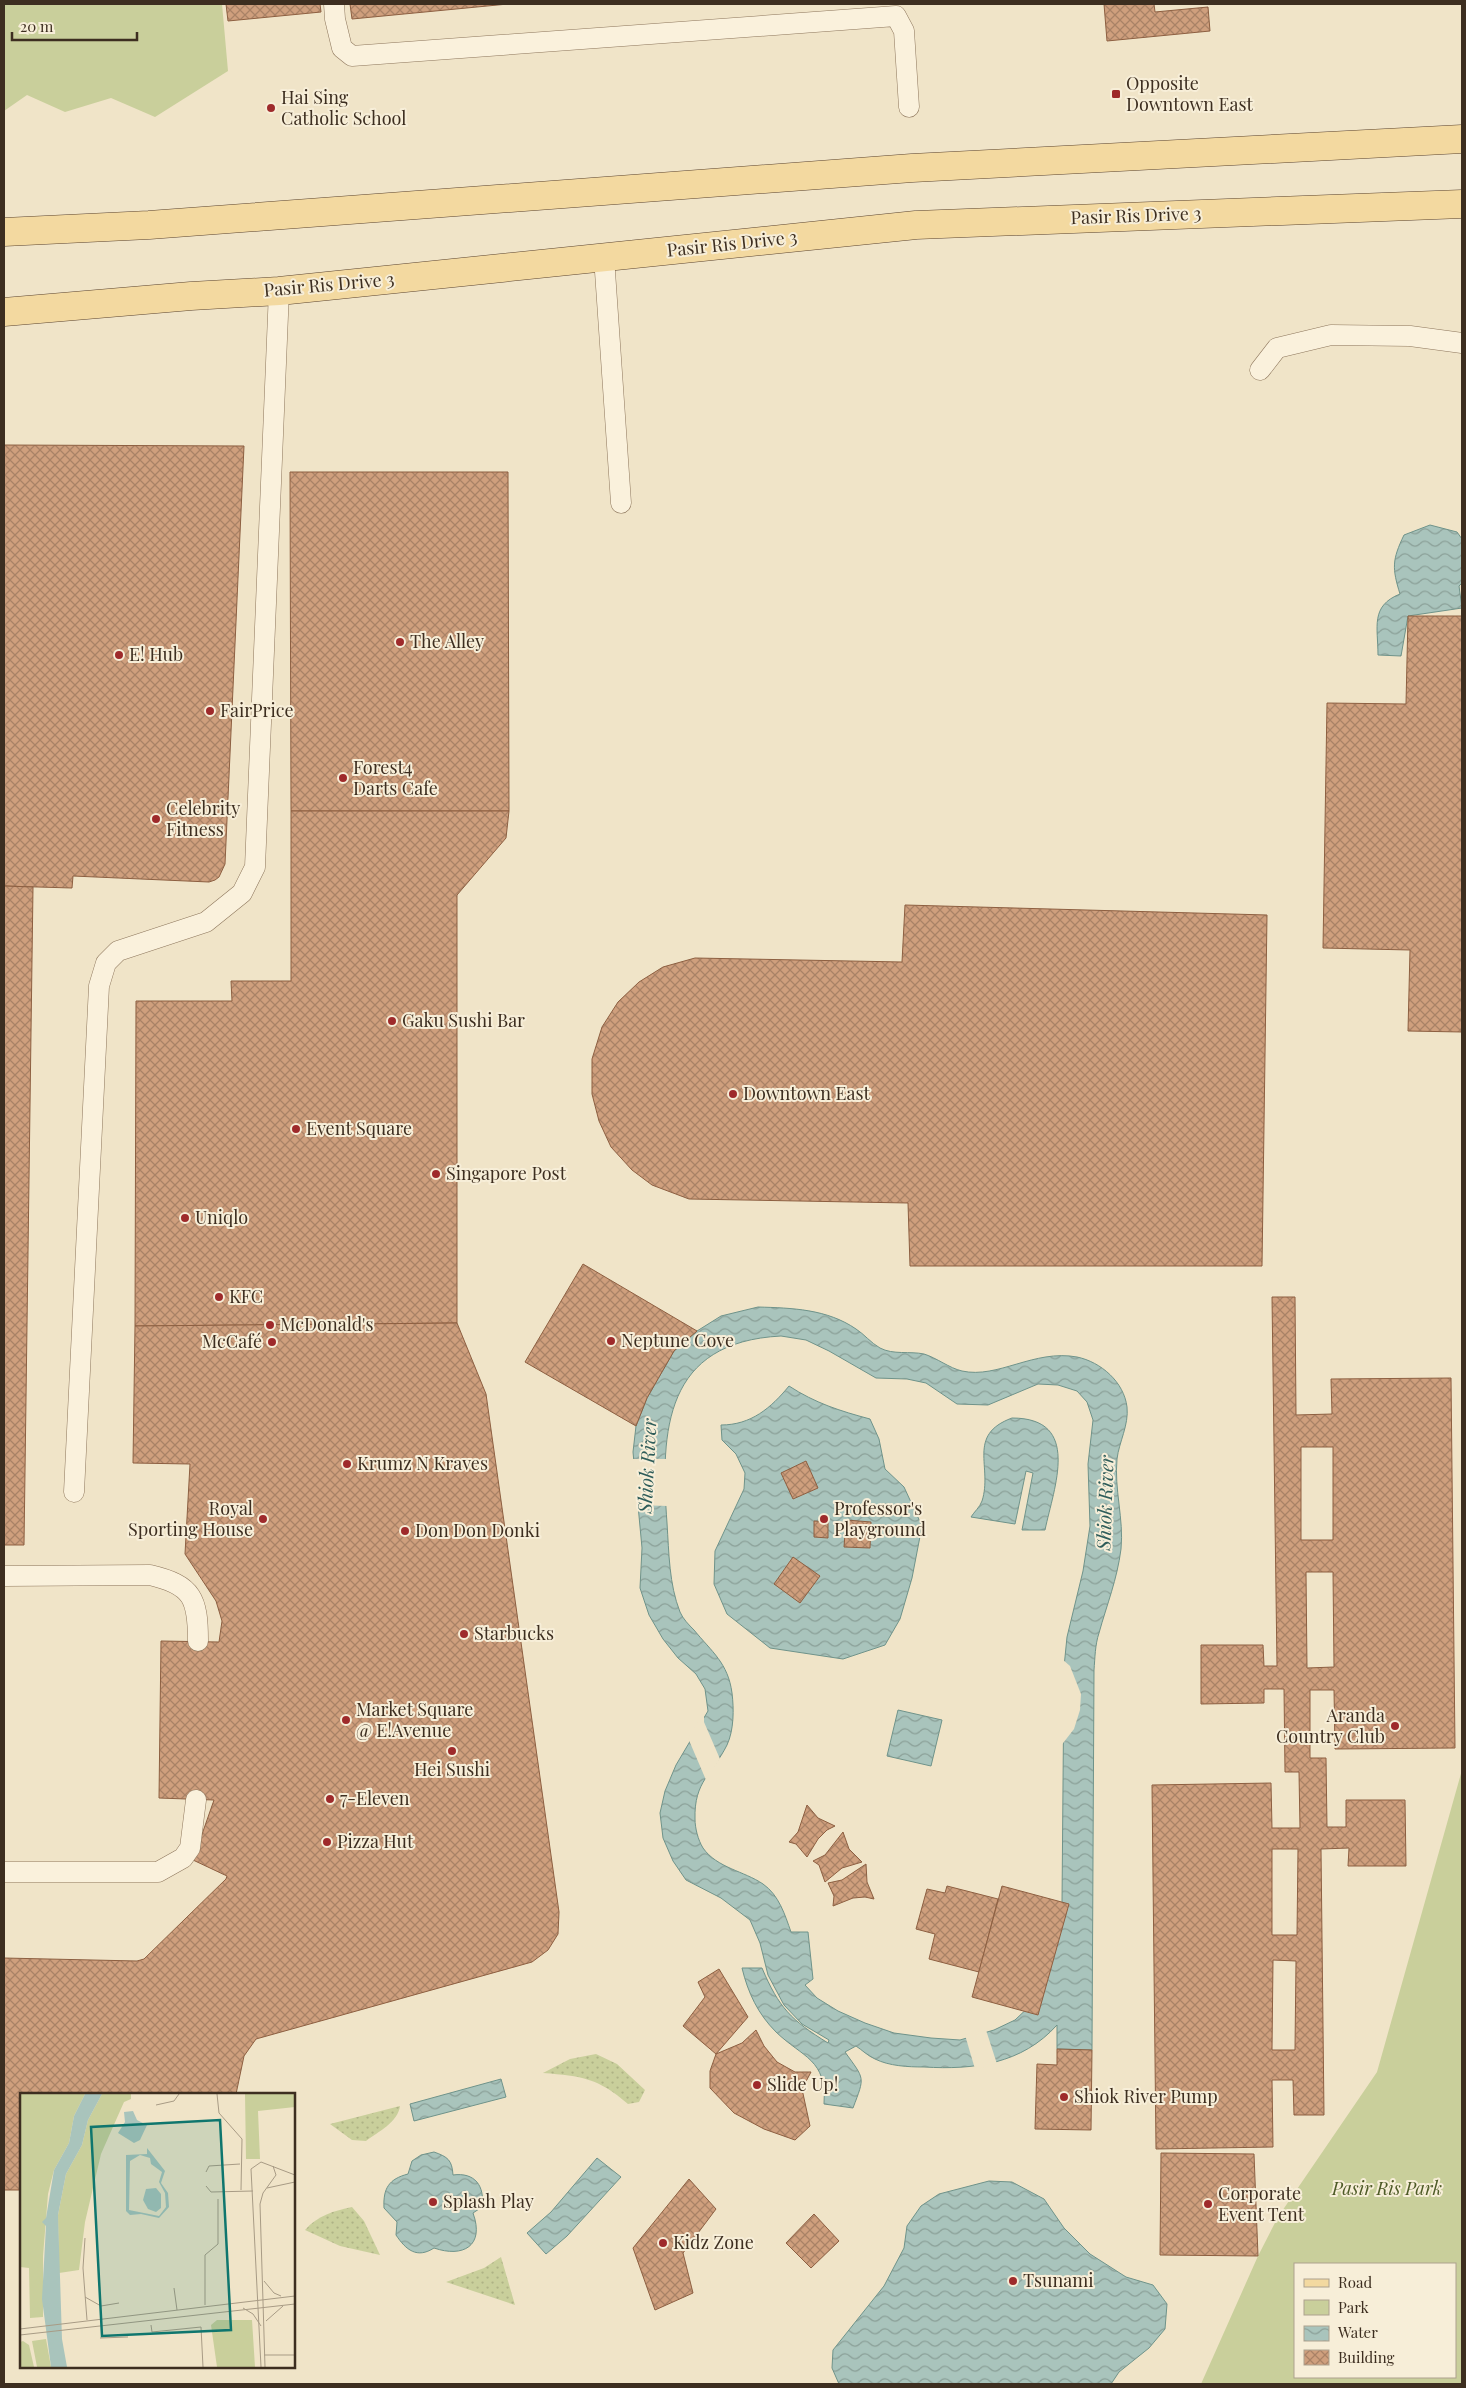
<svg xmlns="http://www.w3.org/2000/svg" width="1466" height="2388" font-family="'Playfair Display',serif">
  <defs>
    <pattern id="grass-dots" width="8" height="8" patternUnits="userSpaceOnUse" patternTransform="scale(1.25)"><rect width="8" height="8" fill="#c9cf9b"/><path d="M2 2h.1M6 6h.1" fill="none" stroke="#aeb285" stroke-width="1.8" stroke-linecap="round"/></pattern>
    <pattern id="water-waves" width="16" height="10" patternUnits="userSpaceOnUse" patternTransform="scale(1.25)"><rect width="16" height="10" fill="#a9c4bc"/><path d="M0 5q4-4 8 0t8 0" fill="none" stroke="#8ba098"/></pattern>
    <pattern id="building-cross-hatch" width="8" height="8" patternUnits="userSpaceOnUse" patternTransform="scale(1.25)"><rect width="8" height="8" fill="#cf9f7d"/><path d="M0 0l8 8M0 8l8-8" fill="none" stroke="#a98266"/></pattern>
  </defs>
  <rect width="100%" height="100%" fill="#f0e4c8"/>
  <!-- grass -->
  <g fill="url(#grass-dots)">
    <path d="M596,2054l21,10 28,26 -6,12 -11,2c-30,-26 -46,-28 -85,-31l27,-14z"/>
    <path d="M400,2106c-2,16 -22,26 -34,35l-14,-1 -22,-16z"/>
    <path d="M352,2207l12,14 16,34 -40,-9 -35,-16c13,-15 29,-19 47,-23z"/>
    <path d="M501,2257l14,48 -69,-23 38,-14z"/>
  </g>
  <!-- green -->
  <g fill="#c9cf9b" fill-rule="evenodd">
    <path d="M4,4h218l6,67 -73,46 -44,-19 -46,14 -38,-17 -23,16z"/>
    <path d="M1462,1770v614h-261l57,-128 20,-39 99,-145zM1295,2264h160v113h-160z"/>
  </g>
  <!-- water -->
  <g fill="url(#water-waves)" stroke="#6f938a" fill-rule="evenodd">
    <path d="M1430,525l27,7 5,7v44l-3,3 3,22 -54,8 -7,40 -23,-1c0,-28 -8,-49 22,-61 -8,-26 -8,-34 4,-59z"/>
    <path d="M758,1307c34,1 69,2 98,22 8,5 15,14 24,19 13,7 30,3 44,6 13,4 25,14 38,17 36,8 72,-22 115,-14 24,5 47,25 50,50 2,18 -8,35 -10,52 -3,30 7,60 4,90 -4,31 -14,55 -22,84 -4,12 -4,25 -5,37l-2,380 -35,-1v-24c-35,39 -83,45 -133,42 -16,0 -35,-1 -49,-8 -7,-3 -13,-9 -19,-13l-11,6c20,28 20,24 8,56l-29,-4c3,-45 -21,-46 -48,-72 -18,-18 -28,-39 -34,-64h20c17,40 29,52 66,75l1,-3 -27,-16 -18,-19 -16,-30 -8,-32 -10,-23 -29,-22 -35,-18 -13,-19 -10,-23 -3,-25 5,-22 11,-26 32,-54 -3,-22 -9,-15 -18,-16 -15,-19 -14,-24 -9,-27 2,-40 -9,-96 3,-26 11,-28 27,-47 23,-20 24,-15zM781,1336l25,4 23,11 47,27 31,1 19,4 31,21 31,1 50,-21 20,1 19,6 10,11 6,18 -5,44 2,62 -7,45 -16,66 -3,30 -2,236 -29,100 -18,17 -21,10 -34,10 -29,-2 -37,-5 -29,-10 -27,-12 -21,-13 -12,-13 8,-6 -5,-47h-17c-6,-17 -12,-37 -28,-48 -19,-13 -46,-16 -60,-36 -5,-8 -8,-20 -8,-29 -1,-38 17,-44 32,-74 7,-15 7,-36 5,-52 -4,-30 -20,-41 -38,-63 -5,-5 -11,-11 -14,-18 -11,-28 -11,-59 -13,-89 -7,-94 -2,-181 114,-187z"/>
    <path d="M789,1386c26,17 51,25 81,33l9,20 6,30 19,18 18,39 -10,52 -12,41 -15,26 -42,14 -73,-11 -43,-34 -13,-30 1,-33 29,-62 1,-16 -9,-19 -14,-14 -1,-15c30,0 50,-17 68,-39z"/>
    <path d="M1012,1418c70,0 42,69 33,112h-23l11,-57 -7,-2 -11,53 -44,-7c3,-5 9,-10 11,-16 11,-34 -16,-66 30,-83z"/>
    <path d="M898,1710l44,10 -11,46 -44,-10z"/>
    <path d="M501,2079l5,18 -92,24 -4,-17z"/>
    <path d="M434,2152c14,5 18,8 19,23 22,-3 32,11 29,32l-9,6c12,33 -10,45 -39,35 -17,11 -28,2 -38,-13l1,-13 -13,-14c-1,-20 5,-29 24,-34l4,-13 9,-6z"/>
    <path d="M597,2158l24,19 -54,59 -21,18 -19,-21 24,-21z"/>
    <path d="M989,2181l23,1 32,17 20,29 26,26 36,23 27,8 14,19 -2,25 -16,19 -30,24 -8,12h-272l-7,-16 1,-18 51,-64 20,-38 3,-22 14,-20 18,-12z"/>
  </g>
  <!-- pier -->
  <g fill="#f0e4c8">
    <path d="M631,1459h36l1,47 -33,-1z"/>
    <path d="M1062,1659l8,7 11,28 -1,16 -6,19 -14,18z"/>
    <path d="M704,1712v10l16,37 -14,21 -18,-42z"/>
    <path d="M986,2030l11,34 -22,5 -10,-34z"/>
  </g>
  <!-- building -->
  <g fill="url(#building-cross-hatch)" stroke="#8d5f41" fill-rule="evenodd">
    <path d="M226,4h94l1,8 -93,9z"/>
    <path d="M350,4h158l-156,15z"/>
    <path d="M1104,4h50l1,8 53,-5 2,24 -103,10z"/>
    <path d="M4,445l240,1 -19,418 -6,13 -4,3 -6,2 -136,-6 -1,12 -68,-2z"/>
    <path d="M290,472h218l1,339h-218z"/>
    <path d="M1408,616h54v416l-54,-1 2,-81 -87,-2 4,-245 79,1z"/>
    <path d="M291,811h218l-3,27 -49,57v428l-322,3 1,-325h96l-1,-20h60z"/>
    <path d="M4,886l29,1 -9,658h-20z"/>
    <path d="M905,905l362,10 -5,351h-352l-2,-63 -219,-4 -37,-14 -20,-15 -21,-23 -12,-26 -7,-27v-35l10,-32 16,-25 21,-20 24,-15 32,-9 207,4z"/>
    <path d="M583,1264l114,67 -23,20 -27,47 -11,28 -111,-64z"/>
    <path d="M1272,1297h23l1,118 36,-1 -1,-35 120,-1 4,370 -120,1 -1,-59h-24v68h16l1,69h19v-27h59l1,66h-58l1,-18 -28,1 3,266h-30l-1,-35h-21l1,67 -117,2 -4,-364 119,-2 1,45h28l-1,-56h-14l-1,-83h-20v14l-63,1v-59h62l1,21h13zM1301,1447h32v93h-32zM1306,1572h27l1,95 -27,1zM1272,1849h26l-1,86h-25zM1273,1960l23,1 -1,89h-23z"/>
    <path d="M457,1323l29,71 73,518 -1,22 -10,16 -16,12 -276,77 -12,17 -8,38h-215v96h-17v-232l133,3 7,-2 82,-80 1,-3 -34,-16 21,-60 -55,-2 2,-157 58,1 3,-21 -6,-20 -31,-47 5,-90 -57,-1 2,-137z"/>
    <path d="M806,1461l12,27 -25,11 -12,-26z"/>
    <path d="M846,1520l25,2 -1,26 -26,-1z"/>
    <path d="M814,1521l14,1v16l-14,-1z"/>
    <path d="M793,1557l27,19 -20,27 -26,-19z"/>
    <path d="M807,1805l11,13 17,8 -8,4 -9,9 -11,18 -11,-13 -7,-2 9,-10z"/>
    <path d="M843,1832l6,17 13,13 -20,6 -17,14 -6,-17 -6,-4 12,-6z"/>
    <path d="M866,1864l1,18 7,17 -9,-2 -12,1 -20,8 1,-10 -6,-13 14,-3z"/>
    <path d="M947,1886l51,13 -19,73 -50,-13 6,-25 -19,-5 11,-40 18,4z"/>
    <path d="M1002,1886l67,18 -31,111 -66,-18z"/>
    <path d="M719,1969l29,48 -32,37 -33,-28 22,-29 -7,-15z"/>
    <path d="M756,2030l8,16 13,16 18,10h16l-9,17 8,37 -15,14 -31,-11 -30,-16 -24,-25v-17l6,-17 26,-11z"/>
    <path d="M1057,2049l35,1 -1,80 -56,-1 2,-65 20,1z"/>
    <path d="M1161,2153l93,1 4,102 -98,-1z"/>
    <path d="M689,2179l27,30 -33,44 10,40 -38,17 -22,-62z"/>
    <path d="M814,2214l25,27 -28,27 -25,-25z"/>
  </g>
  <g fill="none" stroke-linecap="round" stroke-linejoin="round">
    <!-- lane casing -->
    <g stroke="#8d765c" stroke-width="21">
      <g id="lane">
        <path d="M334,4l1,15 7,29 10,8 544,-40 8,15 5,76"/>
        <path d="M604,257l17,246"/>
        <path d="M1260,370l17,-22 54,-13 79,1 52,7"/>
        <path d="M74,1492l25,-506 7,-23 12,-12 88,-29 36,-29 13,-26 24,-576"/>
        <path d="M4,1576l146,-1c43,10 48,24 48,66"/>
        <path d="M4,1872h154l25,-14 7,-10 6,-48"/>
      </g>
    </g>
    <!-- primary casing -->
    <g stroke="#5b4430" stroke-width="29">
      <g id="primary">
        <path d="M4,232l145,-7 763,-57 550,-29"/>
        <path d="M4,312l187,-16 88,-5 637,-66 546,-21"/>
      </g>
    </g>
    <!-- lane -->
    <use href="#lane" stroke="#faf1dc" stroke-width="20"/>
    <!-- primary -->
    <use href="#primary" stroke="#f3d9a0" stroke-width="28"/>
  </g>
  <!-- markers -->
  <g fill="#9e2a2b" stroke="#f7eed8" stroke-width="2">
    <rect x="1111" y="89" width="10" height="10" rx="2.5"/>
    <circle cx="271" cy="108" r="5"/>
    <circle cx="400" cy="642" r="5"/>
    <circle cx="119" cy="655" r="5"/>
    <circle cx="210" cy="711" r="5"/>
    <circle cx="343" cy="778" r="5"/>
    <circle cx="156" cy="819" r="5"/>
    <circle cx="392" cy="1021" r="5"/>
    <circle cx="733" cy="1094" r="5"/>
    <circle cx="296" cy="1129" r="5"/>
    <circle cx="436" cy="1174" r="5"/>
    <circle cx="185" cy="1218" r="5"/>
    <circle cx="219" cy="1297" r="5"/>
    <circle cx="270" cy="1325" r="5"/>
    <circle cx="611" cy="1341" r="5"/>
    <circle cx="272" cy="1342" r="5"/>
    <circle cx="347" cy="1464" r="5"/>
    <circle cx="263" cy="1519" r="5"/>
    <circle cx="824" cy="1519" r="5"/>
    <circle cx="405" cy="1531" r="5"/>
    <circle cx="464" cy="1634" r="5"/>
    <circle cx="346" cy="1720" r="5"/>
    <circle cx="1395" cy="1726" r="5"/>
    <circle cx="452" cy="1751" r="5"/>
    <circle cx="330" cy="1799" r="5"/>
    <circle cx="327" cy="1842" r="5"/>
    <circle cx="757" cy="2085" r="5"/>
    <circle cx="1064" cy="2097" r="5"/>
    <circle cx="433" cy="2202" r="5"/>
    <circle cx="1208" cy="2204" r="5"/>
    <circle cx="663" cy="2243" r="5"/>
    <circle cx="1013" cy="2281" r="5"/>
  </g>
  <g text-anchor="middle" stroke-width="4" stroke-linejoin="round" paint-order="stroke">
    <!-- poi labels -->
    <g font-size="18" fill="#3d2e20" stroke="#f7eed8" text-anchor="start">
      <text x="1126" y="90">Opposite<tspan x="1126" dy="21">Downtown East</tspan></text>
      <text x="281" y="104">Hai Sing<tspan x="281" dy="21">Catholic School</tspan></text>
      <text x="410" y="648">The Alley</text>
      <text x="129" y="661">E! Hub</text>
      <text x="220" y="717">FairPrice</text>
      <text x="353" y="774">Forest4<tspan x="353" dy="21">Darts Cafe</tspan></text>
      <text x="166" y="815">Celebrity<tspan x="166" dy="21">Fitness</tspan></text>
      <text x="402" y="1027">Gaku Sushi Bar</text>
      <text x="743" y="1100">Downtown East</text>
      <text x="306" y="1135">Event Square</text>
      <text x="446" y="1180">Singapore Post</text>
      <text x="195" y="1224">Uniqlo</text>
      <text x="229" y="1303">KFC</text>
      <text x="280" y="1331">McDonald's</text>
      <text x="621" y="1347">Neptune Cove</text>
      <text x="262" y="1348" text-anchor="end">McCafé</text>
      <text x="357" y="1470">Krumz N Kraves</text>
      <text x="253" y="1515" text-anchor="end">Royal<tspan x="253" dy="21">Sporting House</tspan></text>
      <text x="834" y="1515">Professor's<tspan x="834" dy="21">Playground</tspan></text>
      <text x="415" y="1537">Don Don Donki</text>
      <text x="474" y="1640">Starbucks</text>
      <text x="356" y="1716">Market Square<tspan x="356" dy="21">@ E!Avenue</tspan></text>
      <text x="1385" y="1722" text-anchor="end">Aranda<tspan x="1385" dy="21">Country Club</tspan></text>
      <text x="452" y="1776" text-anchor="middle">Hei Sushi</text>
      <text x="340" y="1805">7-Eleven</text>
      <text x="337" y="1848">Pizza Hut</text>
      <text x="767" y="2091">Slide Up!</text>
      <text x="1074" y="2103">Shiok River Pump</text>
      <text x="1218" y="2200">Corporate<tspan x="1218" dy="21">Event Tent</tspan></text>
      <text x="443" y="2208">Splash Play</text>
      <text x="673" y="2249">Kidz Zone</text>
      <text x="1023" y="2287">Tsunami</text>
    </g>
    <!-- street labels -->
    <g font-size="18" fill="#3d2e20" stroke="#f7eed8">
      <text transform="translate(1136 216) rotate(-2)" y="6">Pasir Ris Drive 3</text>
      <text transform="translate(732 244) rotate(-6)" y="6">Pasir Ris Drive 3</text>
      <text transform="translate(329 285) rotate(-5)" y="6">Pasir Ris Drive 3</text>
    </g>
    <!-- park labels -->
    <g font-size="18" font-style="italic" fill="#4d5a26" stroke="#f7eed8">
      <text x="1387" y="2195">Pasir Ris Park</text>
    </g>
    <!-- water labels -->
    <g font-size="19" font-style="italic" fill="#2f5d5a" stroke="#f7eed8">
      <text transform="translate(647 1466) rotate(-87)" y="7">Shiok River</text>
      <text transform="translate(1105 1503) rotate(-88)" y="7">Shiok River</text>
    </g>
  </g>
  <!-- overview -->
  <g transform="translate(20 2093)">
    <rect width="275" height="275" fill="#f0e4c8"/>
    <path d="M0,1h65l-11,22 -5,27 -15,27 -6,24 -5,62v61l-13,1 -1,-50 -9,-1zM82,1h29v5l-7,3 -23,52 -16,68 -6,48 -20,3 -1,-58 8,-41 16,-29 6,-25zM225,1h50v13l-37,4 2,48h-14zM197,227h35l3,47h-38l-6,-42zM26,246l5,28h-14l-5,-26zM3,248l6,4 5,22h-14v-25z" fill="#c9cf9b"/>
    <path d="M65,1h17l-14,26 -6,25 -16,29 -8,41 4,124 5,28h-16l-9,-68 4,-73 -4,-4 4,-4 8,-48 15,-27 5,-27zM113,18l4,9 10,5 -7,15 -6,3 -16,-10 7,-11 -1,-10zM127,55l18,23 -4,12 7,10 1,14 -10,11 -18,-4 -11,1 -4,-4v-56l21,-1zM120,62l10,3 1,6 11,8 -3,10 6,11 1,14 -7,9 -30,-6 1,-49zM136,95l5,6v14l-5,4 -8,-3 -5,-9 3,-11z" fill="#a9c4bc" fill-rule="evenodd"/>
    <path fill="none" stroke="#a89b85" stroke-width="1" d="M197,1l2,19 23,26 -1,51M136,12l18,-4 5,-7M186,79l3,-6 31,-2M186,93l5,6 42,-1M247,95l28,-6M65,145l-2,30 4,52M244,188l10,12 7,3M154,195l3,22M65,204l16,9 18,-3M185,212v-50l13,-11v-45M223,215l10,6 8,12M246,228l17,-15M131,232l1,7 49,-5 2,40M0,236l275,-33M0,242l275,-31M80,245l28,-1M244,262h31M241,274l-10,-198 10,-7 34,13M245,274l-5,-163 3,-11 13,-18 -3,-9"/>
    <path fill="#0f766e" fill-opacity="0.15" stroke="#0f766e" stroke-width="2.5" d="M200,27l11,210 -129,6 -11,-209z"/>
    <rect width="275" height="275" fill="none" stroke="#3d2e20" stroke-width="2.5"/>
  </g>
  <!-- border -->
  <rect width="1466" height="2388" fill="none" stroke="#3d2e20" stroke-width="10"/>
  <!-- legend -->
  <rect x="1294" y="2263" width="162" height="115" fill="#f7eed8" stroke="#ada18e"/>
  <rect x="1304" y="2279" width="25" height="8" fill="#f3d9a0" stroke="#ada18e"/>
  <text x="1338" y="2288" font-size="15" fill="#3d2e20">Road</text>
  <rect x="1304" y="2300" width="25" height="15" fill="#c9cf9b" stroke="#ada18e"/>
  <text x="1338" y="2313" font-size="15" fill="#3d2e20">Park</text>
  <rect x="1304" y="2326" width="25" height="15" fill="url(#water-waves)" stroke="#ada18e"/>
  <text x="1338" y="2338" font-size="15" fill="#3d2e20">Water</text>
  <rect x="1304" y="2350" width="25" height="15" fill="url(#building-cross-hatch)" stroke="#ada18e"/>
  <text x="1338" y="2363" font-size="15" fill="#3d2e20">Building</text>
  <!-- scale -->
  <path d="M12 32v8h125v-8" fill="none" stroke="#3d2e20" stroke-width="2.5"/>
  <text x="20" y="32" font-size="15" fill="#3d2e20" stroke="#f7eed8" stroke-width="4" paint-order="stroke">20 m</text>
</svg>
